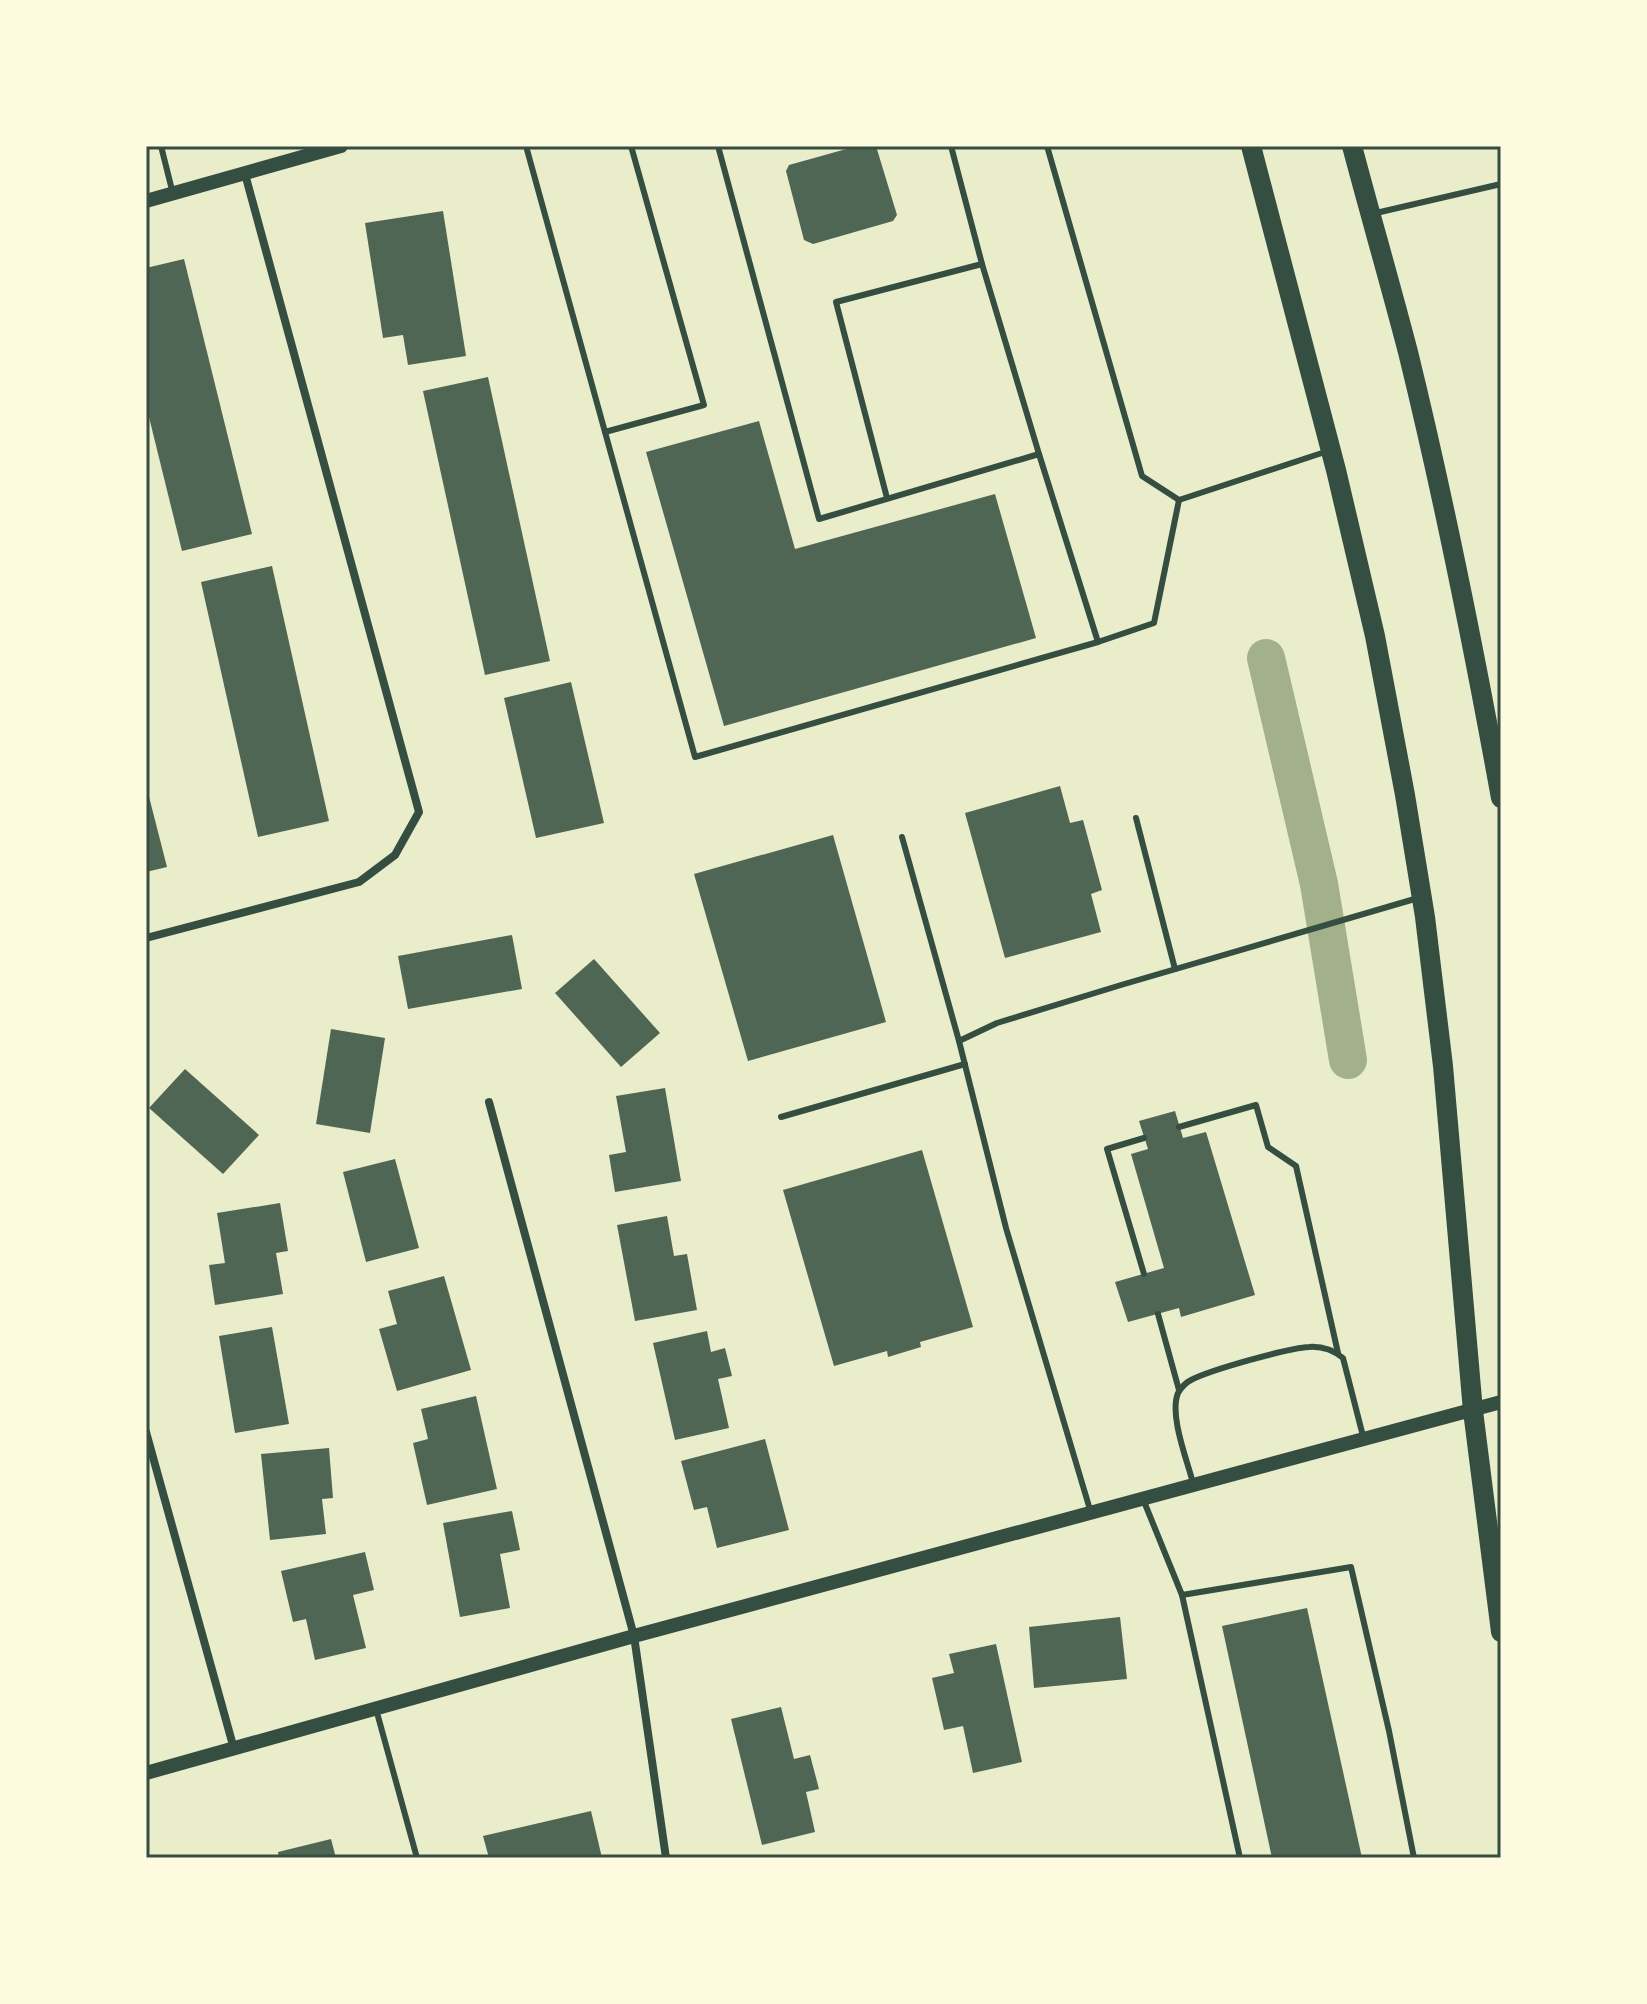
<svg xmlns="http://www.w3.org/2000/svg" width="1647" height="2004" font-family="Signika,sans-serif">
  <rect width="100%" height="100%" fill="#e9edc9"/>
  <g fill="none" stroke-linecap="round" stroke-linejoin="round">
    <!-- canal -->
    <path stroke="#a3b18a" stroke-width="38" d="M1266,658l53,226 29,176"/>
  </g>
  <!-- building -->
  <g fill="#4f6655">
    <path d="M857,146h19l21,69 -4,6 -80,23 -9,-4 -18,-69 3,-6z"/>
    <path d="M443,211l23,145 -58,9 -5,-30 -20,3 -18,-115z"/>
    <path d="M184,259l68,275 -70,17 -36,-146v-137z"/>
    <path d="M488,377l62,284 -65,14 -62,-284z"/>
    <path d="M759,421l36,128 200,-55 41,144 -312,88 -78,-274z"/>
    <path d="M272,566l57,255 -71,16 -57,-255z"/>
    <path d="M571,682l33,141 -68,15 -32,-140z"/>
    <path d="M146,785l21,82 -21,5z"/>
    <path d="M1060,786l10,37 13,-3 19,70 -11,4 10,38 -96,26 -40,-145z"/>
    <path d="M833,835l53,187 -138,39 -54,-187z"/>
    <path d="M512,935l10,54 -114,20 -10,-53z"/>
    <path d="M594,959l66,74 -39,34 -66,-74z"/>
    <path d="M331,1029l54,9 -15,95 -54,-9z"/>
    <path d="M185,1069l74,66 -36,39 -74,-66z"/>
    <path d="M665,1088l16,93 -66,11 -6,-37 17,-3 -10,-56z"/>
    <path d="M1175,1111l8,27 23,-6 49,163 -74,22 -2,-9 -51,14 -13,-40 49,-14 -33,-114 17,-5 -9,-28z"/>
    <path d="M922,1150l51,177 -53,15 1,5 -33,10 -1,-6 -53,15 -51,-176z"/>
    <path d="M395,1159l24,89 -53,14 -23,-90z"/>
    <path d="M280,1203l8,48 -12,2 7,41 -68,11 -6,-40 16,-2 -8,-50z"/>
    <path d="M667,1216l7,40 13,-2 10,56 -62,11 -18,-96z"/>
    <path d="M444,1276l27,94 -74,21 -18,-62 18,-5 -9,-33z"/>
    <path d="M272,1327l17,97 -54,9 -16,-97z"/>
    <path d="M707,1331l4,21 14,-4 7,28 -14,3 11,49 -54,12 -22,-97z"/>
    <path d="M476,1396l21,93 -70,16 -14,-62 15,-4 -7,-30z"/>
    <path d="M765,1439l24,91 -72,18 -10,-41 -13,3 -13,-49z"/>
    <path d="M329,1448l4,50 -11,1 4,35 -56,6 -9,-86z"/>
    <path d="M512,1511l8,39 -20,4 10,54 -50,9 -17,-94z"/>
    <path d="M365,1552l9,38 -21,5 13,53 -51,12 -9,-41 -13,3 -12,-51z"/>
    <path d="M1307,1608l55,250h-90l-50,-232z"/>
    <path d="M1120,1617l7,62 -93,9 -5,-61z"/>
    <path d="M996,1644l26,118 -49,11 -10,-47 -19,4 -12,-52 22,-5 -5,-19z"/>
    <path d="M781,1707l13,52 16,-4 9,34 -13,3 9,40 -53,13 -31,-126z"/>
    <path d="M591,1811l11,47h-113l-6,-22z"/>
    <path d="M331,1839l5,19h-57l-1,-6z"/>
  </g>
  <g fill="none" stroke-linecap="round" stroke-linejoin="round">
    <!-- service -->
    <g stroke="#344e41" stroke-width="6">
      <path d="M161,146l12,48"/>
      <path d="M526,146l79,286 99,-27 -73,-259"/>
      <path d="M718,146l101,373 220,-65 59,188 56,-19 25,-123 149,-49"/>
      <path d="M1047,146l95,330 37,24"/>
      <path d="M1376,213l125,-29"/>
      <path d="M982,264l57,190"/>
      <path d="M605,432l90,325 403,-115"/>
      <path d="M887,498l-51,-196 146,-38 -31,-118"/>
      <path d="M1136,818l39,151"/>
      <path d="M902,837l57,204"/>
      <path d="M781,1117l184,-53"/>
      <path d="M1179,1127l77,-22 12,42 28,19 42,187"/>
      <path d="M1144,1274l-37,-125 37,-11"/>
      <path d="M1158,1314l21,76"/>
      <path d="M1193,1483c-6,-23 -24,-68 -15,-90 3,-5 7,-10 13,-13 19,-10 97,-32 118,-33 14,-1 24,3 34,11l21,82"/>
      <path d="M1143,1499l39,96 169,-28 38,164 25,127"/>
      <path d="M1091,1513l-85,-285 -47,-187 38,-18 124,-38 297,-87"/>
      <path d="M1182,1595l58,263"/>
      <path d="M376,1709l41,149"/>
    </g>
    <!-- minor -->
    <g stroke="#344e41" stroke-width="8">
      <path d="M146,938l213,-56 36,-27 24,-43 -174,-638"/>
      <path d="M489,1102l145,534 32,222"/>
      <path d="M146,1432l88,317"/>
    </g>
    <!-- tertiary -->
    <g stroke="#344e41" stroke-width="14">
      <path d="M146,201l195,-55"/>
      <path d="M146,1773l488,-137 867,-234"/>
    </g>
    <!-- primary -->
    <g stroke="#344e41" stroke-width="20">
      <path d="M1251,146l85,324 39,166 30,159 20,122 18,149 30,345 28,221"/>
      <path d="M1352,146c18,68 38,137 56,206 36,147 66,297 93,446"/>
    </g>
  </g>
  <!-- border -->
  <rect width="1647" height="2004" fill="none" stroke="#fefae0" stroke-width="296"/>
  <rect x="148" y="148" width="1351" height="1708" fill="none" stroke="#344e41" stroke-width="3"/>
</svg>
